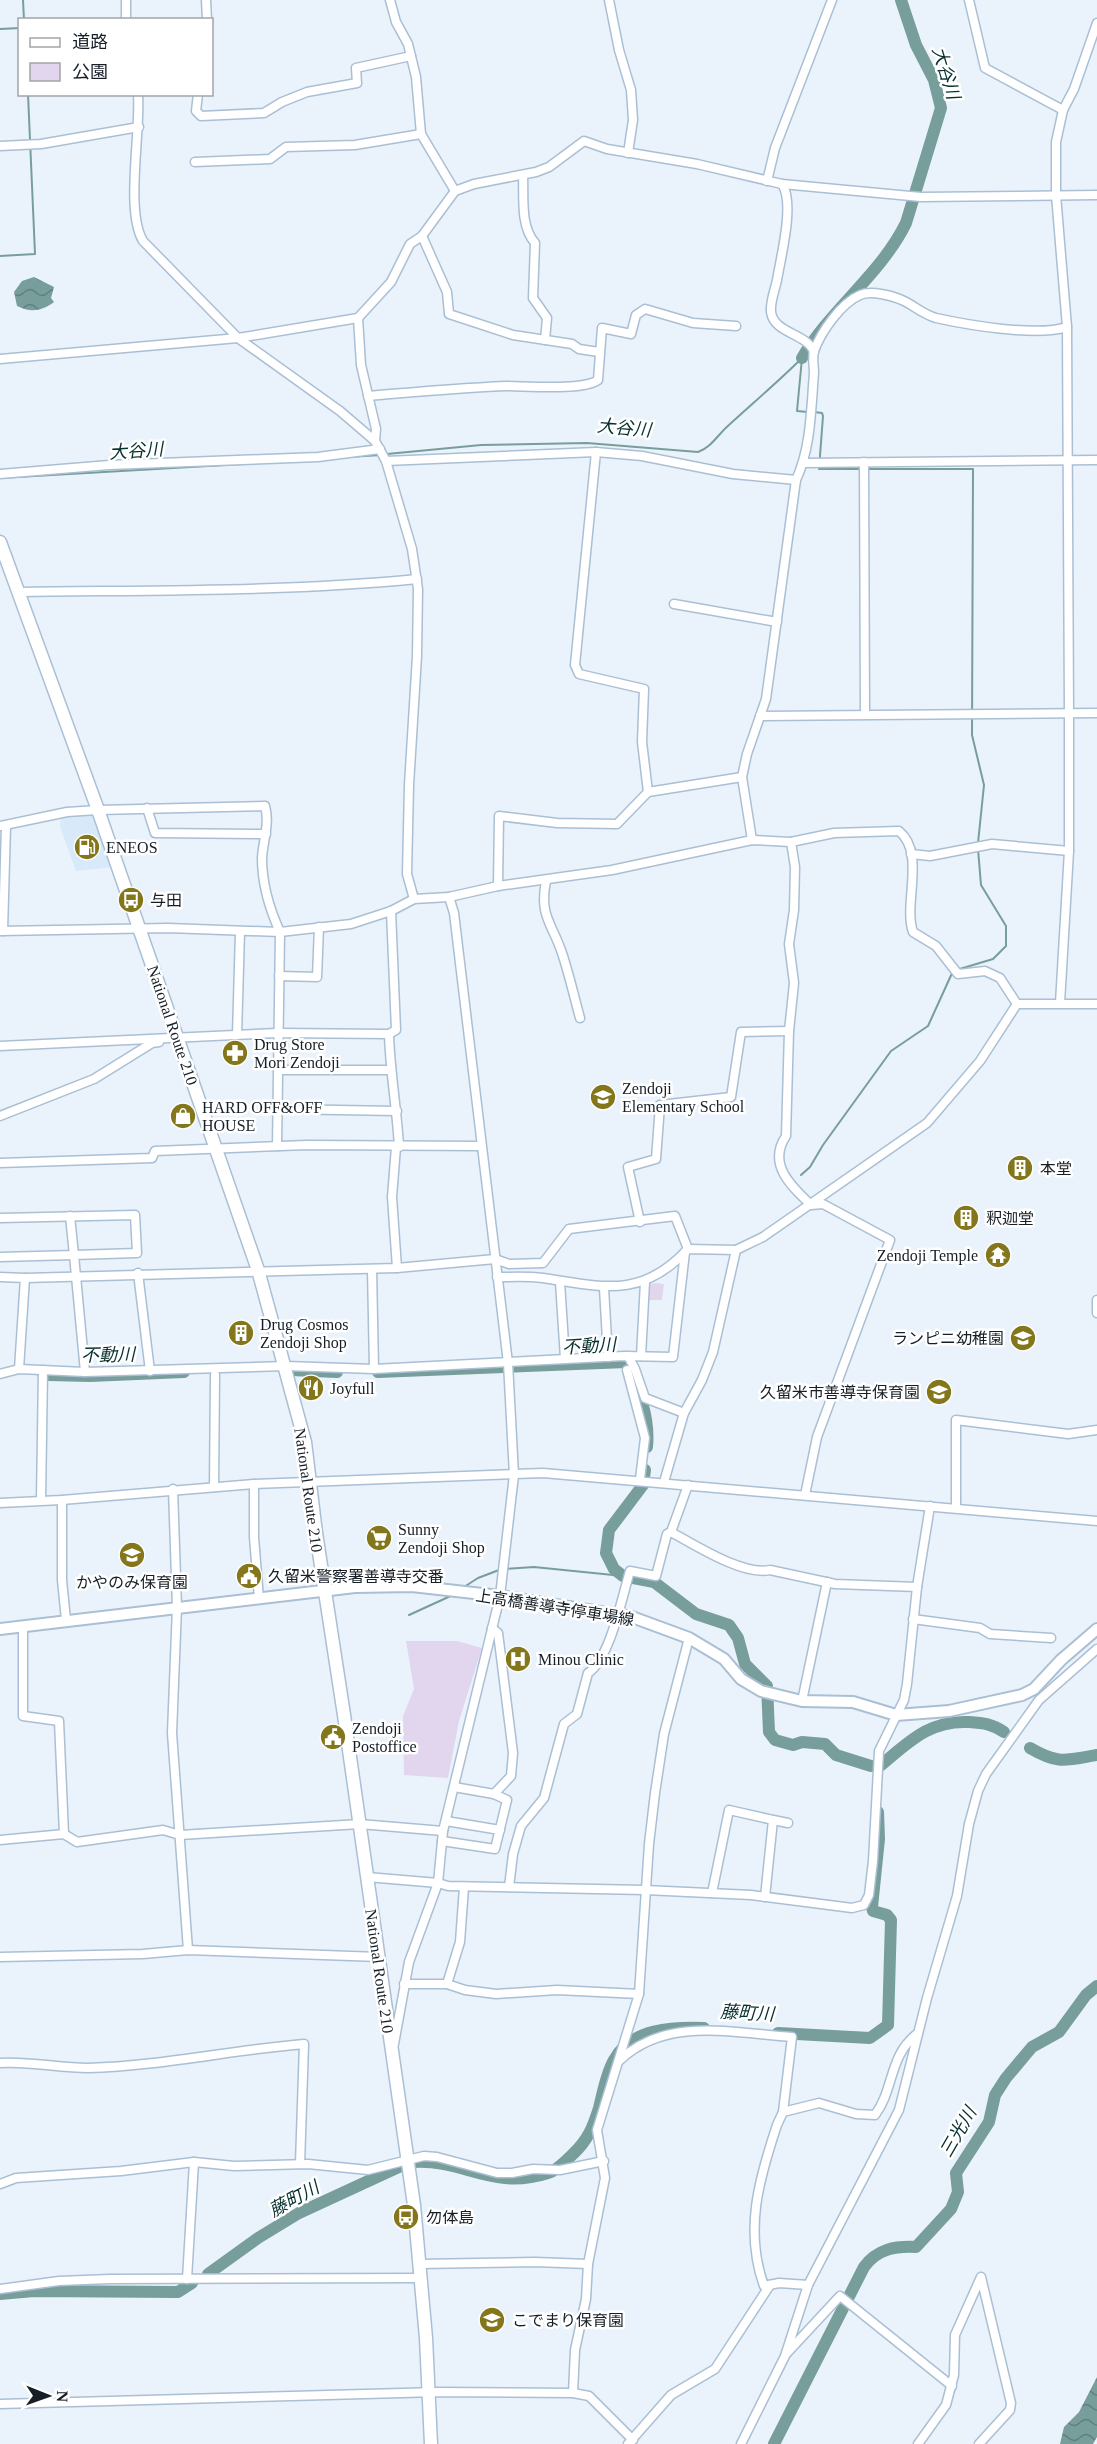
<svg xmlns="http://www.w3.org/2000/svg" width="1097" height="2444" font-family="'Times New Roman','Noto Sans JP',serif">
  <defs>
    <pattern id="water-waves" width="16" height="10" patternUnits="userSpaceOnUse" patternTransform="scale(1.5)"><rect width="16" height="10" fill="#779e9a"/><path d="M0 5q4-4 8 0t8 0" fill="none" stroke="#61807d"/></pattern>
  </defs>
  <rect width="100%" height="100%" fill="#eaf3fc"/>
  <!-- built -->
  <path fill="#d8e9fa" d="M91,813l22,54 -37,4 -16,-44 1,-10z"/>
  <!-- green -->
  <g fill="#e1d6ed">
    <path d="M655,1283l9,1 -2,16h-15l-2,-14z"/>
    <path d="M406,1641h51l25,7 -23,73 -11,57 -44,-3 -1,-59 11,-27z"/>
  </g>
  <!-- water -->
  <g fill="url(#water-waves)">
    <path d="M34,277l20,10 -3,11 3,4c-12,9 -23,11 -37,4l-3,-14 8,-11z"/>
    <path d="M1097,2377v60l-4,7h-33l4,-17 15,-15z"/>
  </g>
  <g fill="none" stroke-linecap="round" stroke-linejoin="round">
    <!-- stream -->
    <g stroke="#779e9a" stroke-width="2">
      <path d="M23,0l1,20"/>
      <path d="M0,29l20,-1"/>
      <path d="M0,256l35,-2 -7,-160"/>
      <path d="M802,358l-5,53 11,1"/>
      <path d="M814,412l8,1 1,3 -4,53h154l-1,266 12,50 -6,58"/>
      <path d="M387,454l94,-9 106,-2 111,9c14,-5 21,-19 32,-28 24,-22 49,-43 72,-66"/>
      <path d="M348,457l33,-2"/>
      <path d="M0,478l261,-15"/>
      <path d="M801,1175l9,-8 13,-22 68,-94 37,-25 25,-55 40,-12 13,-13v-20l-25,-41 -3,-36"/>
      <path d="M505,1569l29,-2 89,9"/>
      <path d="M464,1587l14,-9 21,-8"/>
      <path d="M409,1615l46,-21"/>
    </g>
    <!-- river -->
    <g stroke="#779e9a" stroke-width="12">
      <path d="M802,358c30,-50 79,-84 104,-135l35,-115 -7,-28 -18,-35 -15,-45"/>
      <path d="M291,1370l46,2"/>
      <path d="M378,1372l248,-10c13,26 24,56 21,85"/>
      <path d="M48,1375l42,1 94,-4"/>
      <path d="M645,1470l-2,15 -34,45 -3,23 8,16 9,7 31,6 42,32 33,11 9,13 7,26 22,22 2,46 6,8 18,5 9,-3 23,2 11,11 35,11"/>
      <path d="M1030,1748c29,17 36,12 67,7"/>
      <path d="M880,1766c29,-24 49,-46 89,-44 15,1 23,2 35,10"/>
      <path d="M778,2033l92,5 18,-13 3,-105 -4,-5 -14,-4 -1,-4 7,-68 -1,-27"/>
      <path d="M414,2162c50,-3 78,29 134,11 8,-2 19,-13 25,-19 15,-14 20,-27 26,-46 4,-16 7,-34 15,-48 17,-32 60,-33 90,-32"/>
      <path d="M208,2274l50,-36 41,-25 104,-48"/>
      <path d="M0,2294l34,-3 144,1 14,-9"/>
      <path d="M774,2444l90,-177c13,-18 31,-21 52,-20l35,-38 7,-17 -2,-19 33,-51 6,-27 11,-17 26,-31 27,-15 27,-37 11,-9"/>
    </g>
    <!-- minor casing -->
    <g stroke="#aabfd4" stroke-width="11">
      <g id="minor">
        <path d="M206,0l1,20"/>
        <path d="M390,0l6,22 12,22 8,33 5,57 34,57"/>
        <path d="M609,0l10,50 12,40 2,30 -5,33"/>
        <path d="M969,0l16,68 78,42"/>
        <path d="M126,20v-20"/>
        <path d="M138,94c3,38 -13,117 5,147l95,97 102,73 35,30 11,20 26,88 6,40 -1,67 -8,129 -2,89 7,25"/>
        <path d="M198,94l-2,17 5,5 63,-3 18,-11 25,-10 50,-9 -1,-15 55,-12"/>
        <path d="M0,146l41,-2 98,-17"/>
        <path d="M195,162l75,-3 16,-12 69,-2 66,-11"/>
        <path d="M523,175c1,22 -3,51 12,68l-2,55 14,20 -2,22"/>
        <path d="M767,181l8,-33 57,-148"/>
        <path d="M782,184c13,19 -1,72 -5,96 -2,10 -7,21 -6,32 3,22 36,21 43,40"/>
        <path d="M422,236l25,56 2,22 64,21 59,9 7,5 20,3"/>
        <path d="M358,318l3,47 15,64 -1,12"/>
        <path d="M0,359l238,-21 120,-20 33,-36 19,-38 12,-8 33,-45 19,-7 62,-12 13,-5 35,-26 23,8 90,15 85,20 139,13 176,-2"/>
        <path d="M368,396c46,-4 92,-8 138,-10 20,0 77,5 92,-6l4,-52 29,6 5,-19 9,-6 48,14 43,3"/>
        <path d="M596,452l-21,213 4,9 65,15 -2,53 6,50"/>
        <path d="M386,461l210,-9 46,4 91,18 63,6"/>
        <path d="M864,462l1,252"/>
        <path d="M804,463l293,-3"/>
        <path d="M0,474l109,-9 209,-8 62,-8"/>
        <path d="M19,592c134,-2 265,0 398,-13"/>
        <path d="M674,604l103,18"/>
        <path d="M760,716l337,-3"/>
        <path d="M147,808l8,25 111,1"/>
        <path d="M0,826l67,-14 31,-2 167,-4c5,18 -2,34 -3,52 0,27 7,50 18,74l-3,214"/>
        <path d="M752,840l-10,-63 5,-23 19,-55 30,-219c15,-32 15,-71 18,-107 0,-7 -2,-16 0,-22 7,-19 27,-48 46,-56 11,-5 34,1 44,6 12,6 19,13 32,17 32,7 101,19 131,9"/>
        <path d="M791,842l4,25 -1,43 -5,34 5,39 -5,48 -3,105c-19,28 5,50 25,69l12,-1 67,36 -73,197 -12,58"/>
        <path d="M911,854l19,2 62,-12 77,7"/>
        <path d="M546,881c-7,35 6,42 16,72 7,21 12,43 18,65"/>
        <path d="M498,886l1,-70 58,7 60,1 31,-32 94,-15"/>
        <path d="M0,931l168,-3 112,4 71,-8 40,-13 23,-12 35,-2 49,-11 114,-16 140,-30 39,2 43,-9 65,-2c27,22 4,73 14,101l23,14 22,28 27,-3 15,7 17,26"/>
        <path d="M3,931l3,-105"/>
        <path d="M279,976l38,1 2,-50"/>
        <path d="M1060,1003l9,-152v-137l-2,-387 -11,-132v-53l7,-32 11,-21 23,-66"/>
        <path d="M1017,1004h80"/>
        <path d="M389,1034l7,-4 -5,-119"/>
        <path d="M237,1035l3,-103"/>
        <path d="M0,1046l277,-13 112,1c1,38 8,75 10,113"/>
        <path d="M278,1070h112"/>
        <path d="M278,1109l119,2"/>
        <path d="M0,1116l94,-37 58,-36 7,-1"/>
        <path d="M396,1147l-4,50 5,71"/>
        <path d="M0,1163l152,-5 3,-7 152,-6 174,1"/>
        <path d="M0,1218l135,-3 2,38 -63,2 11,117"/>
        <path d="M640,1222l-12,-55 28,-8 4,-54 71,-8 10,-65 48,-1"/>
        <path d="M0,1257l74,-2 -4,-39"/>
        <path d="M372,1269l2,100"/>
        <path d="M138,1273l12,98"/>
        <path d="M0,1277l25,1 -6,91"/>
        <path d="M497,1277c15,0 31,-1 46,1 60,9 99,21 145,-29l48,1 27,-13 164,-114 53,-62 37,-57"/>
        <path d="M25,1278l372,-10 98,-9 14,5 34,-1 26,-34 106,-13 13,33"/>
        <path d="M560,1282l5,77"/>
        <path d="M604,1288l4,69"/>
        <path d="M1097,1300v13"/>
        <path d="M628,1356l7,13 10,29 39,15"/>
        <path d="M641,1356l4,-74"/>
        <path d="M627,1370l18,68 -5,41"/>
        <path d="M0,1374l19,-5 66,3 201,-6 88,3 250,-13 49,1 12,-105"/>
        <path d="M664,1482l20,-69 18,-33 11,-28 23,-102"/>
        <path d="M254,1484v53l5,62"/>
        <path d="M688,1485l-17,47c24,13 72,44 99,38l65,14 82,3"/>
        <path d="M214,1487l1,-112"/>
        <path d="M173,1489l4,118 -5,126 16,217"/>
        <path d="M41,1500l2,-130"/>
        <path d="M62,1500v80l4,40"/>
        <path d="M0,1503l62,-3 192,-16 289,-11 554,48"/>
        <path d="M956,1507v-87l112,14 29,-4"/>
        <path d="M913,1619l67,9 10,6 61,4"/>
        <path d="M23,1626v90l36,5 5,113"/>
        <path d="M492,1628l6,5 15,120 -2,23 -17,18"/>
        <path d="M802,1701l25,-119"/>
        <path d="M773,1820l15,3"/>
        <path d="M446,1821l54,9"/>
        <path d="M0,1840l64,-6 13,8 86,-12 17,5 180,-11 83,7"/>
        <path d="M442,1841l53,8 12,-49 -13,-6 -40,-7"/>
        <path d="M367,1877l71,6 10,3 197,4 106,5 101,13 12,-3 5,-10 4,-34 6,-110 25,-51 3,-16 10,-97 13,-81"/>
        <path d="M509,1887l4,-33 8,-28 23,-28 20,-74 13,-10 11,-41c22,-14 34,-76 42,-102l26,5 11,-42 4,-2"/>
        <path d="M712,1893l17,-83 44,10 -8,77"/>
        <path d="M0,1957l143,-3 45,-4 191,7"/>
        <path d="M404,1984h43l18,6 31,4 61,-4 82,4"/>
        <path d="M447,1984l13,-42 4,-55"/>
        <path d="M394,2044l15,-82 29,-79 5,-52 57,-235 14,-121 -6,-112 -54,-450 -5,-16"/>
        <path d="M620,2060c46,-44 114,-27 172,-23l-9,75"/>
        <path d="M0,2063c30,-2 58,5 88,5 72,-2 144,-18 216,-24l-4,120"/>
        <path d="M0,2184l16,-6 105,-7 73,-9"/>
        <path d="M420,2264l115,-2 53,2"/>
        <path d="M187,2279l7,-117 40,4 74,-2 60,6 56,-14 13,1 60,16h15l21,-4 27,1 44,-9"/>
        <path d="M808,2285l-29,-2 -15,3c-20,-56 -5,-107 13,-161l6,-13 36,-9 37,11 19,1c19,-25 14,-60 42,-81"/>
        <path d="M0,2289l59,-8 51,-2 311,-1"/>
        <path d="M787,2353l53,-57 112,90"/>
        <path d="M573,2393l2,-43 11,-51 2,-35 17,-86 -8,-48 42,-136 10,-150 6,-51 9,-59 25,-96"/>
        <path d="M0,2404l439,-12 134,1 16,3 44,44"/>
        <path d="M628,2444l43,-49 44,-26 55,-84"/>
        <path d="M741,2444l44,-88 23,-71 91,-175 28,-112 30,-102 12,-72 9,-33 8,-17 53,-74 58,-51"/>
        <path d="M918,2444l28,-39 8,-30 1,-40 26,-58 30,126 -1,7 -31,34"/>
      </g>
    </g>
    <!-- major casing -->
    <g stroke="#aabfd4" stroke-width="14">
      <path id="major" d="M0,1629l355,-42 57,-1 88,10 132,21 57,21 35,21 17,20 20,12 41,10 51,1 43,13 53,-4 73,-16 12,-6 27,-29 36,-31"/>
    </g>
    <!-- highway casing -->
    <g stroke="#aabfd4" stroke-width="15">
      <path id="highway" d="M0,542l98,268 160,460 47,172 11,91 28,182 70,490 12,133 5,106"/>
    </g>
    <!-- minor -->
    <use href="#minor" stroke="#fff" stroke-width="8"/>
    <!-- major -->
    <use href="#major" stroke="#fff" stroke-width="10"/>
    <!-- highway -->
    <use href="#highway" stroke="#fff" stroke-width="12"/>
  </g>
  <!-- icons -->
  <defs>
    <g id="fuel-disc" transform="scale(1.35)"><circle r="9.5" fill="#84771b" stroke="#fff"/><path d="M-5.5-6h7V0h2V4h1.3V-2.5L3-4.5l.8-.8L6-3V5H2.5V1h-1V6h-7ZM-4.2-4.7v3.2H.2V-4.7Z" fill="#fff"/></g>
    <g id="bus-disc" transform="scale(1.35)"><circle r="9.5" fill="#84771b" stroke="#fff"/><path d="M-5-6H5V4H4V6H2V4H-2V6H-4V4H-5ZM-3.5-4V0h7V-4ZM-3.5 1.2v1.5H-2V1.2ZM2 1.2v1.5H3.5V1.2Z" fill="#fff"/></g>
    <g id="pharmacy-disc" transform="scale(1.35)"><circle r="9.5" fill="#84771b" stroke="#fff"/><path d="M-2-6h4v4h4v4h-4v4h-4v-4h-4v-4h4Z" fill="#fff"/></g>
    <g id="school-disc" transform="scale(1.35)"><circle r="9.5" fill="#84771b" stroke="#fff"/><path d="M0-5L7-2L0 1L-7-2ZM-4 1L0 2.5L4 1V4Q0 6-4 4Z" fill="#fff"/></g>
    <g id="shop-disc" transform="scale(1.35)"><circle r="9.5" fill="#84771b" stroke="#fff"/><path d="M-5-2.5h2.3a2.7 3.5 0 0 1 5.4 0H5L5.5 6h-11ZM-1.5-2.5h3a1.5 2.3 0 0 0-3 0Z" fill="#fff"/></g>
    <g id="building-disc" transform="scale(1.35)"><circle r="9.5" fill="#84771b" stroke="#fff"/><path d="M-4-6H4V6H1V3H-1V6H-4ZM-2.5-4.3h1.7v1.8h-1.7ZM.8-4.3h1.7v1.8H.8ZM-2.5-1h1.7V.8h-1.7ZM.8-1h1.7V.8H.8Z" fill="#fff"/></g>
    <g id="temple-disc" transform="scale(1.35)"><circle r="9.5" fill="#84771b" stroke="#fff"/><path d="M0-6L5-2H3V0L6.5 2.5H4V6H1.5V3h-3V6H-4V2.5H-6.5L-3 0V-2H-5Z" fill="#fff"/></g>
    <g id="restaurant-disc" transform="scale(1.35)"><circle r="9.5" fill="#84771b" stroke="#fff"/><path d="M-5-6h1v4h1v-4h1v4h1v-4h1v5L-1.5 .5V6h-2V.5L-5-1ZM5-6V6H3V1.5H1.5Q1.5-4 5-6Z" fill="#fff"/></g>
    <g id="supermarket-disc" transform="scale(1.35)"><circle r="9.5" fill="#84771b" stroke="#fff"/><path d="M-6-5.5h2.5l.6 2H6L4.5 2H-2.5L-4.4-4H-6ZM-1.5 3.2a1.3 1.3 0 1 0 .1 0ZM3 3.2a1.3 1.3 0 1 0 .1 0Z" fill="#fff"/></g>
    <g id="civic-disc" transform="scale(1.35)"><circle r="9.5" fill="#84771b" stroke="#fff"/><path d="M-.6-6.5H3V-4.5H.6V-3L4-1V1h2V6H-6V1h2V-1L-.6-3ZM-1.2 2.5V6h2.4V2.5Z" fill="#fff"/></g>
    <g id="hospital-disc" transform="scale(1.35)"><circle r="9.5" fill="#84771b" stroke="#fff"/><path d="M-5-5h3v3.5h4V-5h3V5h-3V1.5h-4V5h-3Z" fill="#fff"/></g>
  </defs>
  <g fill-rule="evenodd">
    <use href="#fuel-disc" x="87" y="847"/>
    <use href="#bus-disc" x="131" y="900"/>
    <use href="#pharmacy-disc" x="235" y="1053"/>
    <use href="#school-disc" x="603" y="1097"/>
    <use href="#shop-disc" x="183" y="1116"/>
    <use href="#building-disc" x="1020" y="1168"/>
    <use href="#building-disc" x="966" y="1218"/>
    <use href="#temple-disc" x="998" y="1255"/>
    <use href="#building-disc" x="241" y="1333"/>
    <use href="#school-disc" x="1023" y="1338"/>
    <use href="#restaurant-disc" x="311" y="1388"/>
    <use href="#school-disc" x="939" y="1392"/>
    <use href="#supermarket-disc" x="379" y="1538"/>
    <use href="#school-disc" x="132" y="1555"/>
    <use href="#civic-disc" x="249" y="1576"/>
    <use href="#hospital-disc" x="518" y="1659"/>
    <use href="#civic-disc" x="333" y="1737"/>
    <use href="#bus-disc" x="406" y="2217"/>
    <use href="#school-disc" x="492" y="2320"/>
  </g>
  <g text-anchor="middle" stroke-width="5" stroke-linejoin="round" paint-order="stroke">
    <!-- poi labels -->
    <g font-size="16" fill="#161e26" stroke="#fff" text-anchor="start">
      <text x="106" y="853">ENEOS</text>
      <text x="150" y="906">与田</text>
      <text x="254" y="1050">Drug Store<tspan x="254" dy="18">Mori Zendoji</tspan></text>
      <text x="622" y="1094">Zendoji<tspan x="622" dy="18">Elementary School</tspan></text>
      <text x="202" y="1113">HARD OFF&amp;OFF<tspan x="202" dy="18">HOUSE</tspan></text>
      <text x="1040" y="1174">本堂</text>
      <text x="986" y="1224">釈迦堂</text>
      <text x="978" y="1261" text-anchor="end">Zendoji Temple</text>
      <text x="260" y="1330">Drug Cosmos<tspan x="260" dy="18">Zendoji Shop</tspan></text>
      <text x="1004" y="1344" text-anchor="end">ランピニ幼稚園</text>
      <text x="330" y="1394">Joyfull</text>
      <text x="920" y="1398" text-anchor="end">久留米市善導寺保育園</text>
      <text x="398" y="1535">Sunny<tspan x="398" dy="18">Zendoji Shop</tspan></text>
      <text x="268" y="1582">久留米警察署善導寺交番</text>
      <text x="132" y="1588" text-anchor="middle">かやのみ保育園</text>
      <text x="538" y="1665">Minou Clinic</text>
      <text x="352" y="1734">Zendoji<tspan x="352" dy="18">Postoffice</tspan></text>
      <text x="426" y="2223">勿体島</text>
      <text x="512" y="2326">こでまり保育園</text>
    </g>
    <!-- street labels -->
    <g font-size="16" fill="#161e26" stroke="#fff">
      <text transform="translate(173 1025) rotate(71)" y="6">National Route 210</text>
      <text transform="translate(309 1490) rotate(82)" y="6">National Route 210</text>
      <text transform="translate(555 1607) rotate(9)" y="6">上高橋善導寺停車場線</text>
      <text transform="translate(380 1971) rotate(82)" y="6">National Route 210</text>
    </g>
    <!-- water labels -->
    <g font-size="18" font-style="italic" fill="#07312e" stroke="#fff">
      <text transform="translate(946 73) rotate(73)" y="6">大谷川</text>
      <text transform="translate(624 428) rotate(5)" y="6">大谷川</text>
      <text transform="translate(136 451) rotate(-4)" y="6">大谷川</text>
      <text transform="translate(589 1346) rotate(-3)" y="6">不動川</text>
      <text transform="translate(108 1355) rotate(-1)" y="6">不動川</text>
      <text transform="translate(747 2013) rotate(3)" y="6">藤町川</text>
      <text transform="translate(958 2132) rotate(-60)" y="6">三光川</text>
      <text transform="translate(294 2199) rotate(-29)" y="6">藤町川</text>
    </g>
  </g>
  <!-- legend -->
  <rect x="18" y="18" width="195" height="78" fill="#ffffff" stroke="#a2a5a8" stroke-width="1.5"/>
  <rect x="30" y="38" width="30" height="9" fill="#ffffff" stroke="#a2a5a8" stroke-width="1.5"/>
  <text x="72" y="48" font-size="18" fill="#161e26">道路</text>
  <rect x="30" y="63" width="30" height="18" fill="#e1d6ed" stroke="#a2a5a8" stroke-width="1.5"/>
  <text x="72" y="78" font-size="18" fill="#161e26">公園</text>
  <!-- north arrow -->
  <g transform="translate(48 2396) rotate(91)" stroke="#ffffff" stroke-width="4.5" paint-order="stroke">
  <path d="M0-4.5L10 22L0 15L-10 22Z" fill="#161e26"/>
  <text y="-9" font-size="16" font-weight="bold" text-anchor="middle" fill="#161e26">N</text>
  </g>
</svg>
